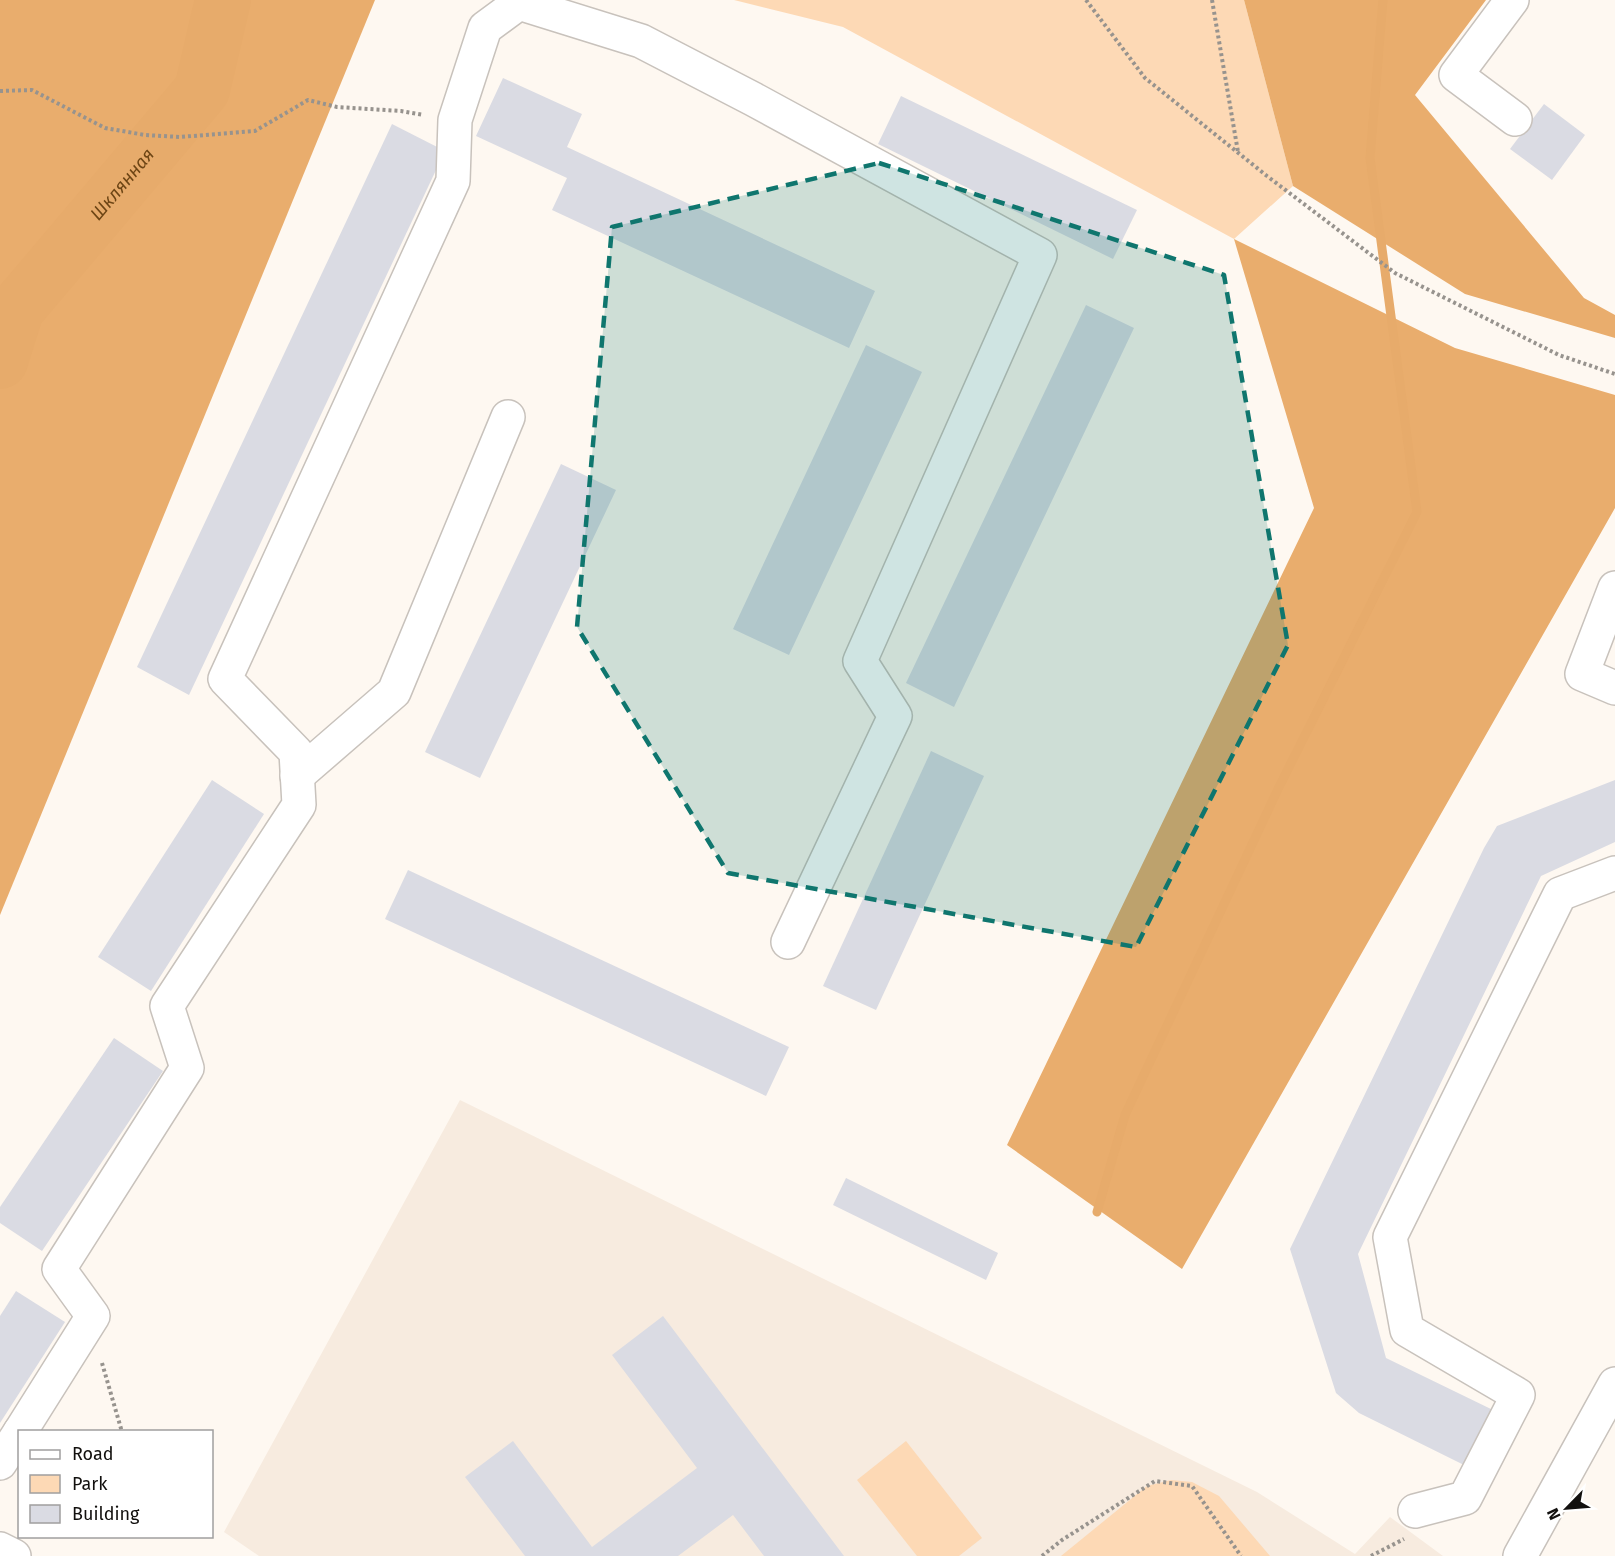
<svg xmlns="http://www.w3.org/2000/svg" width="1615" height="1556" font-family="'Fira Sans',sans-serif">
  <rect width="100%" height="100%" fill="#fef8f1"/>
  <!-- built -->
  <path fill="#f7ebdf" d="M460,1100l797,392 98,62 35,-37 53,39h-1184l-35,-24z"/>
  <!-- green -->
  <g fill="#fdd9b5">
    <path d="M734,0h510l49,186 -59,53 -391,-212z"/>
    <path d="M906,1441l76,97 -23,18h-42l-60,-76z"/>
    <path d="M1171,1480l21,2 27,14 51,60h-209l86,-70z"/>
  </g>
  <!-- forest -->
  <g fill="#e9ad6d">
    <path d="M0,0h375l-375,915z"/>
    <path d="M1244,0h242l-71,95 169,203 31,17v23l-150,-44 -172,-108z"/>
    <path d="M1234,239l221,109 160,47v113l-433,761 -175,-124 307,-637z"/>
  </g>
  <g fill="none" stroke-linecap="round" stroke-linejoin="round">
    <!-- stream -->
    <path stroke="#e7ab6b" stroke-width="9" d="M1097,1212l28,-97 153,-326 139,-277 -47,-354 13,-158"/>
    <!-- river -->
    <path stroke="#e7ab6b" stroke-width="56" id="s1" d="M0,361l16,-51 186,-220 21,-90"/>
  </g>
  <!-- building -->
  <g fill="#dadbe3">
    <path d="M503,78l79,36 -15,33 308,144 -26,57 -297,-138 15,-32 -91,-42z"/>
    <path d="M901,96l236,114 -24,49 -235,-115z"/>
    <path d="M1544,104l41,31 -33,45 -42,-31z"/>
    <path d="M392,124l53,27 -256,544 -52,-28z"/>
    <path d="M1086,305l48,23 -180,379 -48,-24z"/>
    <path d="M866,345l56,27 -133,283 -56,-26z"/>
    <path d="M561,464l55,26 -136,288 -55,-26z"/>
    <path d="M931,751l53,25 -108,234 -53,-24z"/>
    <path d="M212,780l52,34 -113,177 -53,-34z"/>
    <path d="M1615,780v62l-74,34 -183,378 28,104 107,52 -27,56 -107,-53 -23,-20 -46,-144 194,-401 13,-22z"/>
    <path d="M408,870l381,177 -23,49 -381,-177z"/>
    <path d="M114,1038l49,33 -121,180 -42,-28v-16z"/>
    <path d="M846,1178l152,75 -12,27 -153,-75z"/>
    <path d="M16,1291l49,31 -65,101v-107z"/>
    <path d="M663,1316l181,240h-80l-31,-41 -55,41h-153l-60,-79 48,-36 79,106 105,-79 -85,-113z"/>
  </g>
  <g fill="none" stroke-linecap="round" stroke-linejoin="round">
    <!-- minor casing -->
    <g stroke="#c8c2bc" stroke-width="36">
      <g id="minor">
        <path d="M1512,0l-56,75 59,44"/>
        <path d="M1615,588l-33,86 33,14"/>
        <path d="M297,776l97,-84 114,-275"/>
        <path d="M20,1432l73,-116 -34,-47 128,-201 -20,-62 132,-201 -3,-53 -71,-73 228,-498 2,-61 30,-92 34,-25 122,38 112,58 287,156 -180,406 35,55 -107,226"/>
        <path d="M0,1463l20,-31"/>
        <path d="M1415,1511l50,-13 53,-103 -111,-65 -17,-93 170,-343 55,-21"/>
        <path d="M0,1549l14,7"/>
        <path d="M1520,1556l95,-172"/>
      </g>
    </g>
    <!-- path -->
    <g stroke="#97938e" stroke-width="4" stroke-dasharray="3 3" stroke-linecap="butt">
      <path d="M1086,0l59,78 122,98 128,97 164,82 56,19"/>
      <path d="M1212,0l26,152"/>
      <path d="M0,91l32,-1 73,38 40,7 35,2 75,-6 53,-31 29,7 64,4 23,4"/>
      <path d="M102,1363l20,69"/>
      <path d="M1042,1556l20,-16 93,-59 37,5 49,70"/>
      <path d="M1371,1556l33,-17"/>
    </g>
    <!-- minor -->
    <use href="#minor" stroke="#fff" stroke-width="33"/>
  </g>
  <!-- marked area -->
  <path fill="#0f766e" fill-opacity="0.2" stroke="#0f766e" stroke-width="4.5" stroke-dasharray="12 8" stroke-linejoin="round" d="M879,163l345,112 64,370 -152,302 -408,-74 -151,-246 35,-400z"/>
  <g text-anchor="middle" stroke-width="6" stroke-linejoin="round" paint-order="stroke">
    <!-- water labels -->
    <g font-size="18" font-style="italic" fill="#6d4515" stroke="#fff">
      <text dy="6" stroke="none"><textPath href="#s1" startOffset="218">Шклянная</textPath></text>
    </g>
  </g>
  <!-- legend -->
  <rect x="18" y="1430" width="195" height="108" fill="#ffffff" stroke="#a09f9f" stroke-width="1.5"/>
  <rect x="30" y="1450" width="30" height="9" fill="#ffffff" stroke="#a09f9f" stroke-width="1.5"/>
  <text x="72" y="1460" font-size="18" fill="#12100e">Road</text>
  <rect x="30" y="1475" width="30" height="18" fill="#fdd9b5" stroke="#a09f9f" stroke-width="1.5"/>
  <text x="72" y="1490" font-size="18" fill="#12100e">Park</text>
  <rect x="30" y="1505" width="30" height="18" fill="#dadbe3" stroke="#a09f9f" stroke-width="1.5"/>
  <text x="72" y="1520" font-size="18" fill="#12100e">Building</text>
  <!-- north arrow -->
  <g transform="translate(1567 1508) rotate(245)" stroke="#ffffff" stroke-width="4.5" paint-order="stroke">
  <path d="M0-4.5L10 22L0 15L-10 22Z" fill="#12100e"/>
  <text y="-9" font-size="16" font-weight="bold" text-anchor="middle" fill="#12100e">N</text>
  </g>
</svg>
